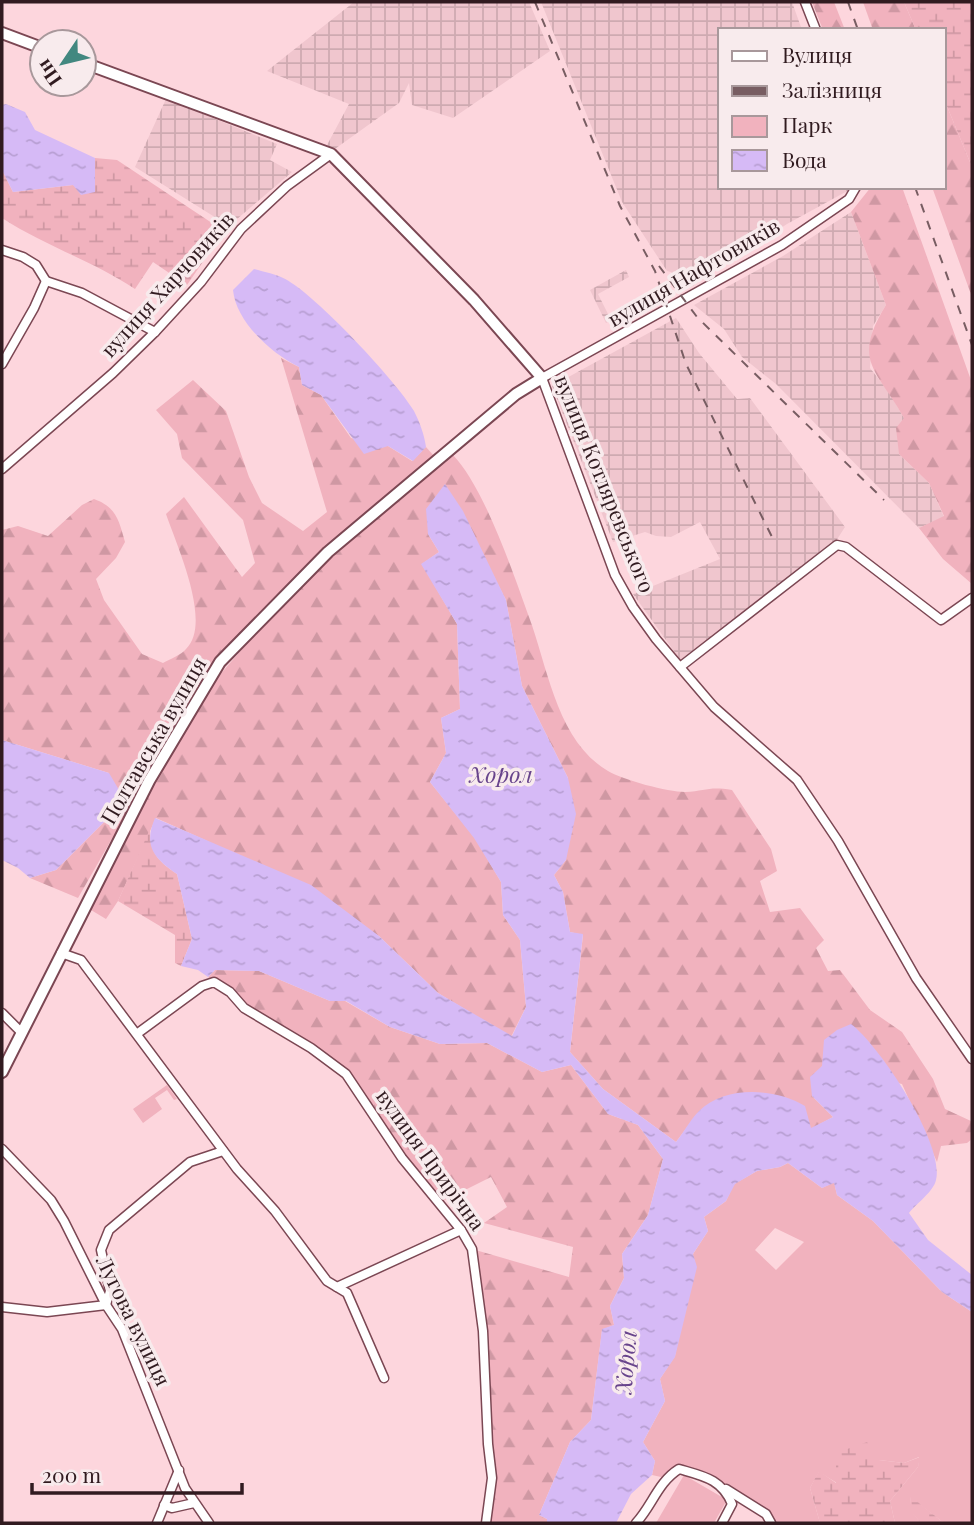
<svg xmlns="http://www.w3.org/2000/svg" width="974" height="1525" font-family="'Playfair Display',serif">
  <defs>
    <pattern id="industrial-grid" width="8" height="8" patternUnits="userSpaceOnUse" patternTransform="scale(1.75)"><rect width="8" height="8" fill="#f0c6ce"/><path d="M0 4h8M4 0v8" fill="none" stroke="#ceaab1"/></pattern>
    <pattern id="forest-firs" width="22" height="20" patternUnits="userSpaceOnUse" patternTransform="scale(1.75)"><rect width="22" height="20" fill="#f1b2be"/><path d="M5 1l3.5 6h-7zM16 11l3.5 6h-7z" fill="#cf98a3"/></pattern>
    <pattern id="wetland-marsh" width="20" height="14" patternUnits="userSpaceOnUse" patternTransform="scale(1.75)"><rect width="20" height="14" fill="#f1b2be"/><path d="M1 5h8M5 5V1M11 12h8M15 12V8" fill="none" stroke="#cf98a3"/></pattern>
    <pattern id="water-ripples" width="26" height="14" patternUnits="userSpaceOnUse" patternTransform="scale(1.75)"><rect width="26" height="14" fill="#d6baf6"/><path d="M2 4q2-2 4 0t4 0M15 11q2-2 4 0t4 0" fill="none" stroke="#b89fd3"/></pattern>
  </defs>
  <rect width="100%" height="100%" fill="#fdd6dd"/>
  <!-- industrial -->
  <g fill="url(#industrial-grid)">
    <path d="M354,2h175l21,49 -97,67 -41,-13 -3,-22 -10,20 -67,48 -5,-6 22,-41 -82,-33z"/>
    <path d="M541,2h251l10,28h-82v157l131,2 -64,35 -96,63 -9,-12 -15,-4 -45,-69z"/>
    <path d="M166,99l111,45 -7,16 22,12 -63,54 -94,-59z"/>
    <path d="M851,212l35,93 -13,21 -3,42 19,24 15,26 -5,36 30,29 15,34 -25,11 -143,-144 -34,-27 -18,-28 -30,-24 89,-49z"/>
    <path d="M626,270l3,7 -31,17 13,26 -5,3 -16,-33z"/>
    <path d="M676,318l23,35 38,46 13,-1 95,129 -9,14 -155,120 -48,-67 87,-35 -20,-37 -29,15 -15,-1 -11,-4 -32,10 -61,-156z"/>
  </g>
  <!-- green -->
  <g fill="#f1b2be" fill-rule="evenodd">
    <path d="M167,1085l10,14 -3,1 -7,-10 -12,8 7,11 -19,14 -10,-14z"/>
    <path d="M788,1163l34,25 12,-6 3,13 36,26 69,71 30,20v211h-28l-34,-26 2,15 9,11h-26l-5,-22 28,-34 1,-10 -15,6 -25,-3 -42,23 -18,-11 -9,16 10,35h-48c-18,-29 -63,-41 -93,-54l-19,18 1,-10 -9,-2 3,-14 -12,-19 22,-41 -5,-22 15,-23 18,-102 15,-23 -4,-14 22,-16 8,-17 23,-13 23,-4zM775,1228l29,14 -28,28 -21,-20z"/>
    <path d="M684,1475l43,25 -13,23h-58z"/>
  </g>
  <!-- forest -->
  <g fill="url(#forest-firs)">
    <path d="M812,2h22l11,28h-22z"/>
    <path d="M863,2h41l12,28h-43z"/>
    <path d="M944,99l28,68v130l-40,-110h12z"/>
    <path d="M871,187h31l70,196v201l-29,-25 -24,-31 25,-12 -15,-33 -30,-29 -3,-26 8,-10c-27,-49 -53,-56 -18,-113l-35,-93z"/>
    <path d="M281,358l18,9 3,18 19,10 30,43 37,8 24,15 14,-14 8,9 -114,97 -104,104 -138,241 -48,-20 26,-8 48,-48 5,-49 -107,-33v-210l16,-4 30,10 34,-31 12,-6c22,8 25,21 31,43l-9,16 -20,21 8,21 38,54 21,9c7,-4 18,-8 23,-14 27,-26 -10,-105 -20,-135l18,-17 58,80 13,-14 -12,-43 -61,-62 -5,-24 -21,-24 37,-30 33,31 23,66 13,26 41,28 24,-19z"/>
    <path d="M452,454c32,32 61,119 77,163 19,51 28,124 79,154 15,9 60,21 77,21 21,-1 24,-6 47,-2l39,59 6,22 -17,10 10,31 30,-4 24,32 -8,8 12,23 12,-1 30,40 32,22 31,47 12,30 26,12 1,18 -5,4 -26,3 -4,16 -35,-78 -80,-18 -10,30 21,21 -22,12 -111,-19 -24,32 -73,-53 -33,-37 13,-117 -13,-3 -7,-40 -9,-17 12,-15 2,-82 -46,-92 -16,-86 -20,-39 -58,-27 11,18 -17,12 35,60 3,85 -19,9 5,35 -16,29 45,56 26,44 2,33 17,25 6,67 -15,30 -73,-44 -59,-57 -174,-96 -49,-22 -38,83 -12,18 -15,-9 70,-141 49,-83 83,-95z"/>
    <path d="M215,970l44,1 71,30h15l45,26 50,17 47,-1 55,29 29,-7 37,49 30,11 25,34 -15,56 -26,39 2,24 -14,28 4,19 -12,5 -11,90 -21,22 -31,73 8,4v4h-60c11,-90 -3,-184 -15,-274l97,28 4,-30 -89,-24 23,-16 -16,-30 -52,26 -93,-129 -102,-66 -36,-31z"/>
  </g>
  <!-- wetland -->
  <g fill="url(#wetland-marsh)">
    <path d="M904,2h68v165l-28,-68v-69h-28z"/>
    <path d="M95,158l22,2 107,71 -37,54 -34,-23 -18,27c-42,-28 -90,-43 -133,-71v-48l11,22 60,-7 22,7z"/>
    <path d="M150,829c-1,23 9,33 27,45l15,65 -11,27 -6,-3v-28l-57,-34z"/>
    <path d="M867,1442l12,18 25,3 16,-6 -2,10 -28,34 5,22h-75l-10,-35 9,-17 17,12v-30z"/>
    <path d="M910,1496l34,27h-23l-10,-11z"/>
  </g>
  <!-- water -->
  <g fill="url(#water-ripples)">
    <path d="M6,104l19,8 10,18 60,28v34l-14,3 -8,-10 -60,7 -11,-22v-65z"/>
    <path d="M254,269c11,3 22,5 31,10 30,15 112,103 129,132 6,12 10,23 12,36l-13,14 -25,-15 -24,8 -43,-59 -19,-10 -3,-18c-27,-13 -63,-45 -66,-77z"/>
    <path d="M445,484l18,27 43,89 16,86 46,92 8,36 -10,46 -12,15 9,17 7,40 13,2 -13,118 33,37 73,53c8,-10 14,-22 23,-31 26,-26 77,-23 106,-5l6,22 22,-11 -21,-21 -2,-19 12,-11 2,-26 13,-10 14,-6c29,22 94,120 85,156 -2,11 -20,24 -27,33l19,27 44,35v37l-30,-20 -69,-71 -36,-26 -3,-12 -12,5 -34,-25 -8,4 -23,4 -22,13 -9,17 -22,16 4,14 -15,23 4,13 -22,90 -15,22 5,22 -22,41 12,19 -3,14 -21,19 -15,29h-69v-4l-8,-4 31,-73 21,-22 11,-91 12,-4 -4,-19 14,-28 -2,-24 26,-39 15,-56 -25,-34 -30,-11 -37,-49 -29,7 -55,-29 -47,1 -50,-17 -44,-26h-16l-71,-30 -44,-1 -7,7 -10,-7 -17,-4 11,-27 -15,-65c-23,-16 -34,-28 -22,-56l156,67 68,51 59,57 74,43 14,-29 -6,-67 -17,-25 -2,-33 -27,-44 -44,-56 16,-29 -5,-35 19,-9 -3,-85 -36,-60 18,-12 -11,-18 -2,-25z"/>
    <path d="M2,740l107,33 10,17 -15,32 -48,48 -26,8 -12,-10 -16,-8z"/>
  </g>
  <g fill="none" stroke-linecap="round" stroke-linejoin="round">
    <!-- street casing -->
    <g stroke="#7b4753" stroke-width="11">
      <g id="street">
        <path d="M805,2l11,28"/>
        <path d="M856,187l-7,12 -67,46 -240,133 73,197 18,32 23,32 58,68 83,73 41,61 78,137 56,81"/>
        <path d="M2,250l21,7 13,8 10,16 36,12 73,39"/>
        <path d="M2,364l32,-56 12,-27"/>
        <path d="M2,469l111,-96 42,-41 46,-50 40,-53 46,-43 44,-32"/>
        <path d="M680,667l157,-122 9,2 95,73 31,-22"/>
        <path d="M61,953l20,7 156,209 38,42 52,70 10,6 124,-57"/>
        <path d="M2,1013l19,19"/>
        <path d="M138,1033l64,-47 12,-4 16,10 14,16 67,40 35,26 56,84 59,72 11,19 11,82 5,113 4,34 -6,45"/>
        <path d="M2,1149l49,51 13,21 42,84 16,24 63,159 24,35"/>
        <path d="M337,1287l10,6 37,85"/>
        <path d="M2,1307l45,5 59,-7 4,-14 -9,-41 8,-20 81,-68 33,-11"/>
        <path d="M726,1489l40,25 5,9"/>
        <path d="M164,1505l8,3 22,-5"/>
        <path d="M157,1523l22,-53"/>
        <path d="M636,1523c16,-17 22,-41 43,-54 24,7 43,10 53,35l-10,19"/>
      </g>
    </g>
    <!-- secondary casing -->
    <g stroke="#7b4753" stroke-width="14">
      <g id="secondary">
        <path d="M2,33l40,15"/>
        <path d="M2,1072l147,-291 71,-119 108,-110 188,-158 26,-16 -68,-78 -143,-146 -247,-91"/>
      </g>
    </g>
    <!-- street -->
    <use href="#street" stroke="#fff" stroke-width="8"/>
    <!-- secondary -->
    <use href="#secondary" stroke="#fff" stroke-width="10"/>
    <!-- rail -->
    <g stroke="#785d62" stroke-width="2" stroke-dasharray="9 9" stroke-linecap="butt">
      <path d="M535,2l85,204 35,65 31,93 88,177"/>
      <path d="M848,2l10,28"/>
      <path d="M915,187l57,158"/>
      <path d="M659,266l38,51 187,183"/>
    </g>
  </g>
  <g text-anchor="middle" stroke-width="7" stroke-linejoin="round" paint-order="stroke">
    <!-- street labels -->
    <g font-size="21" fill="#311b20" stroke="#f8ebed">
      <text transform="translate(694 273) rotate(-30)" y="7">вулиця Нафтовиків</text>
      <text transform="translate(168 285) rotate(-48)" y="7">вулиця Харчовиків</text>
      <text transform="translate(604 484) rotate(68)" y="7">вулиця Котляревського</text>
      <text transform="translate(154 741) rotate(-60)" y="7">Полтавська вулиця</text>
      <text transform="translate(430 1160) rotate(54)" y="7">вулиця Прирічна</text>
      <text transform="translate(133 1321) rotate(64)" y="7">Лугова вулиця</text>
    </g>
    <!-- water labels -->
    <g font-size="23" font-style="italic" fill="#68448c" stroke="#f8ebed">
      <text x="501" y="783">Хорол</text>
      <text transform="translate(626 1362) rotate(-85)" y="8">Хорол</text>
    </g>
  </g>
  <!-- border -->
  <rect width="974" height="1525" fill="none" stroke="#311b20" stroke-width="7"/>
  <!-- legend -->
  <rect x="718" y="28" width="228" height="161" fill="#f8ebed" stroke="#a8989b" stroke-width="2"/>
  <rect x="732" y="51" width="35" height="10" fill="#ffffff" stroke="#a8989b" stroke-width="2"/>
  <text x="782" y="63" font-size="21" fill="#311b20">Вулиця</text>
  <rect x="732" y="86" width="35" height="10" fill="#785d62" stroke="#a8989b" stroke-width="2"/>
  <text x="782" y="98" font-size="21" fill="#311b20">Залізниця</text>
  <rect x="732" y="116" width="35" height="21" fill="#f1b2be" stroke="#a8989b" stroke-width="2"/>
  <text x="782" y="133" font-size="21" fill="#311b20">Парк</text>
  <rect x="732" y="150" width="35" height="21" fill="url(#water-ripples)" stroke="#a8989b" stroke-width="2"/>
  <text x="782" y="168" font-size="21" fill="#311b20">Вода</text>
  <!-- north arrow -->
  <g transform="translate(63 63) rotate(235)"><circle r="33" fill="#f8ebed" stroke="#a8989b" stroke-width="2"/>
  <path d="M0-5L12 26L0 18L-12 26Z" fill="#428880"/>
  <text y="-10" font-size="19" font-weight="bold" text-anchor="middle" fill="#311b20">Пн</text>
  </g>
  <!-- scale -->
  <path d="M32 1483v10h210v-10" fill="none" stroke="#311b20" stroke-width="3.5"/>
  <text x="42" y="1483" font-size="21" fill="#311b20" stroke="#f8ebed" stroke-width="5" paint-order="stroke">200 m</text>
</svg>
